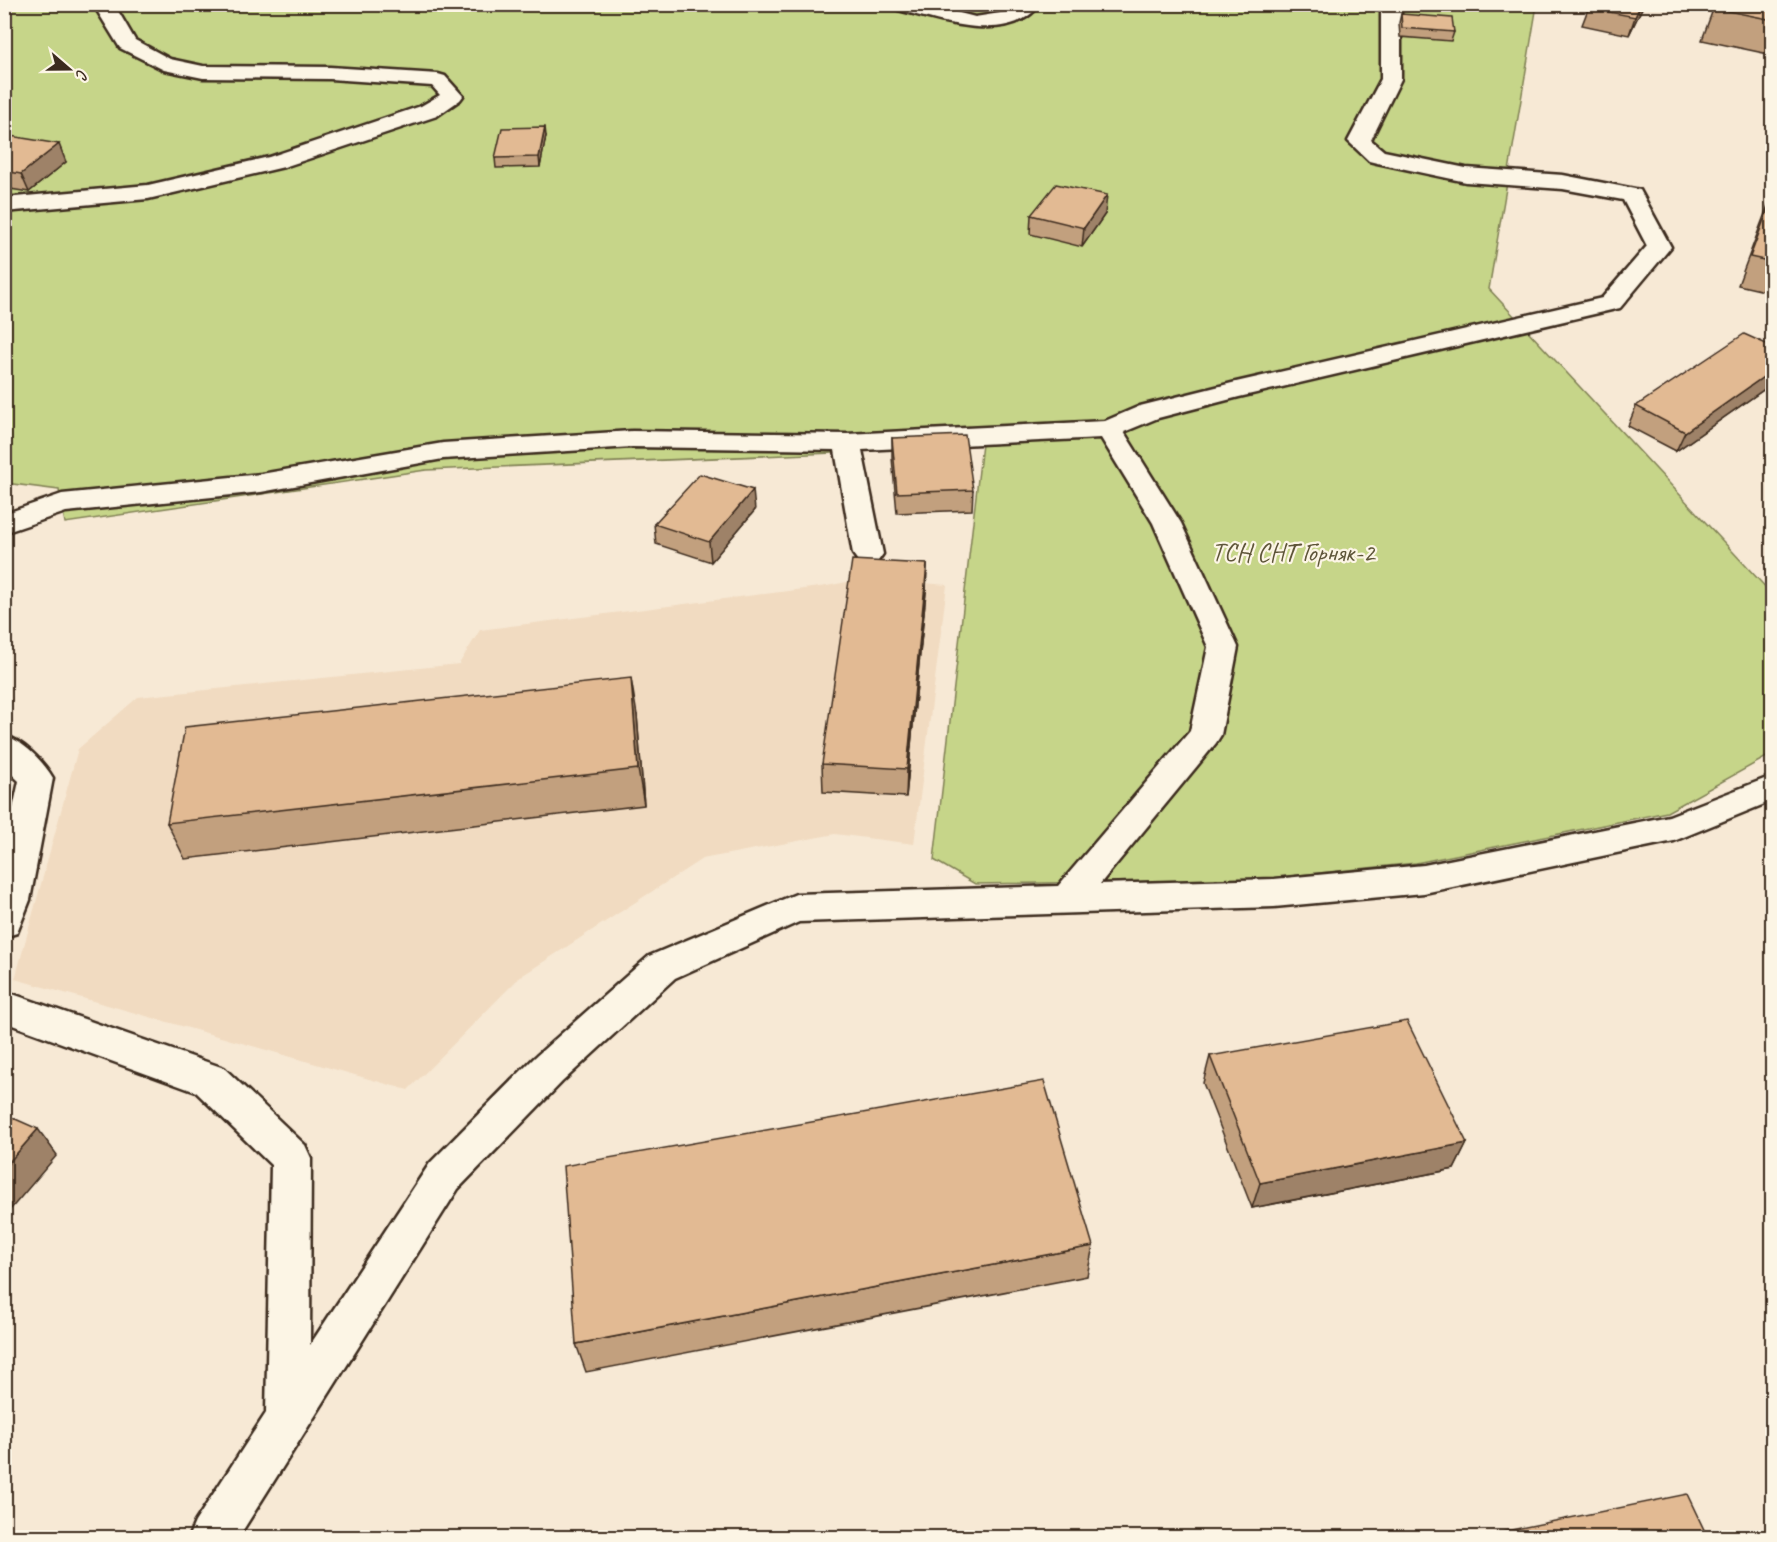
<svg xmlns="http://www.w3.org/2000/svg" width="1777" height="1542" font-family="Caveat,sans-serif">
  <rect width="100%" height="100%" fill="#f7e9d5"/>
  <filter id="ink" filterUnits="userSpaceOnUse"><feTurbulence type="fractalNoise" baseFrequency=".0167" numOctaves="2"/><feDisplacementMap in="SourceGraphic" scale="12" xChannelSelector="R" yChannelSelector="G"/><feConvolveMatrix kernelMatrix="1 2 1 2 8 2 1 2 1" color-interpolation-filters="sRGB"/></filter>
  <g filter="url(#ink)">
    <!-- built -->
    <path fill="#f1dbc1" d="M866,578l81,7 -33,259 -79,-10 -133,25 -182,118 -112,113 -393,-111 63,-230 60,-52 321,-33 21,-34 347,-44z"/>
    <!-- green -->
    <path fill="#c6d589" stroke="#808054" stroke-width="1.5" d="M5,5h1532l-48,284 283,305v160l-105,58 -251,51 -164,17 -277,4 -41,-24 48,-416 -148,9 -408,17 -361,53 -6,-33 -54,-7z"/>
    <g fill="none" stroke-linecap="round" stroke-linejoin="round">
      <!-- minor casing -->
      <g stroke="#3b2a1e" stroke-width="5">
        <g id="minor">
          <path d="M93,4h21l21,36 35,19 33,7 127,1 108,7 7,2 18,20 -3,4 -23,16 -153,51 -136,32 -144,13v-14l144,-13 121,-28 152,-51 19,-11 -8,-9 -102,-7 -127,-1 -39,-8 -44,-22z"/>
          <path d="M889,4h35l51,13 32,-5 11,-8h22c-31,44 -108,14 -149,4z"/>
          <path d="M1381,4h20v75l-30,61 13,11 82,17 97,7 77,15 31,57 -51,61 -381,89 -81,21 -34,14 57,91 57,124 -17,88 -5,8 -116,141 174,-5 150,-14 245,-49 103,-40v25l-98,40 -250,52 -150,14 -475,15 -124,56 -113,104 -104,107 -220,349h-50l7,-16 71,-109 5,-248 -75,-73 -192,-70v-31l220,77 81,77 6,13 -1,187 120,-182 104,-105 115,-102 147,-62 262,-8 132,-155 18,-84 -55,-124 -52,-85 -239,12 21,104 -5,7 -10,3 -10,-3 -5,-7 -18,-104 -203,-3 -189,12 -182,33 -195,20 -62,21v-19l58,-20 199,-20 182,-31 189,-12 215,3 258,-13 35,-15 96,-24 366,-84 45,-52 -24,-46 -60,-11 -97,-7 -89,-19 -8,-2 -21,-20 33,-62z"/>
          <path d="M4,735c19,6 39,26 49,43l-23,122 -13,33 -13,4v-86l15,-70 -15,-14z"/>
        </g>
      </g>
      <!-- minor -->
      <use href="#minor" fill="#fcf5e5" fill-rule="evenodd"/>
    </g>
    <!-- wall -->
    <g fill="#c2a07e" stroke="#3b2a1e" stroke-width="1.5">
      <path d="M1590,4h54l-15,31 -47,-10z"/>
      <path d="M1715,4h58v51l-71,-15z"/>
      <path d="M1401,14l53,18 -3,9 -51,-4 -1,-14z"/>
      <path d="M4,135l62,27 -37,30 -25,-4z"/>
      <path d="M546,136l-6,31 -44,1 -1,-10z"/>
      <path d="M1773,192v101l-35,-8z"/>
      <path d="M1105,214l-23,33 -52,-13 1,-19z"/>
      <path d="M1773,347v36l-97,68 -48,-25 8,-20z"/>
      <path d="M892,438l81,52 -1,20 -75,3 -5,-55z"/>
      <path d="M755,510l-44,52 -55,-18 -2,-20z"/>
      <path d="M927,564l-1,28 -20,205 -83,-5 -1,-28z"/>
      <path d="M637,715l7,90 -459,54 -18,-36z"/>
      <path d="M1210,1056l257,87 -13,26 -202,39 -49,-125z"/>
      <path d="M1093,1246l-6,30 -501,96 -10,-28z"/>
    </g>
    <!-- shaded-wall -->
    <g fill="#9e8267" stroke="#3b2a1e" stroke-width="1.5">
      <path d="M1641,4h3l-15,31 6,-18z"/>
      <path d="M545,127l1,9 -6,31 -1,-10z"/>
      <path d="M59,144l7,18 -37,30 -8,-18z"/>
      <path d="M1107,195l-2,19 -23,33 2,-19z"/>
      <path d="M1773,370v13l-97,68 9,-19z"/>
      <path d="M753,490l2,20 -44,52 -2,-20z"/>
      <path d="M927,564l-1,28 -20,205 1,-28z"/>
      <path d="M631,678l6,37 7,90 -6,-36z"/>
      <path d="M38,1129l19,26 -53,62v-49z"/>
      <path d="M1467,1143l-13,26 -202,39 8,-25z"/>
    </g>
    <!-- building -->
    <g fill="#e2ba93" stroke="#3b2a1e" stroke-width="1.5">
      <path d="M1590,4h51l-6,13 -47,-9z"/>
      <path d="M1715,4h58v16l-60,-12z"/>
      <path d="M1401,14l51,4 2,14 -52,-4z"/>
      <path d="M545,127l-6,30 -44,1 7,-30z"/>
      <path d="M4,135l55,9 -38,30 -17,-3z"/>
      <path d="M1056,184l51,11 -23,33 -53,-13z"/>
      <path d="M1773,196v66l-23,-5z"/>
      <path d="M1744,334l29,13v23l-88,62 -49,-26z"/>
      <path d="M965,435l8,55 -76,3 -5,-55z"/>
      <path d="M700,474l53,16 -44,52 -55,-18z"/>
      <path d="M852,560l75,4 -20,205 -85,-5z"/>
      <path d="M631,678l7,91 -471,54 18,-96z"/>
      <path d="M1407,1021l60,122 -207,40 -50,-127z"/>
      <path d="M1044,1081l49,165 -517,98 -13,-178z"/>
      <path d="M4,1114l34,15 -34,39z"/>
      <path d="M1687,1494l21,44h-236z"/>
    </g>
  </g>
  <g text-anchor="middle" stroke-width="4.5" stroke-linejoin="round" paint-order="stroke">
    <!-- park labels -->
    <g font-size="26" fill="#5e5539" stroke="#fcf5e5">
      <text x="1293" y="561">ТСН СНТ Горняк-2</text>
    </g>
  </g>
  <!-- margin -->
  <rect width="1777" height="1542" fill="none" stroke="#fcf5e5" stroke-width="24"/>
  <rect x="12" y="12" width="1753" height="1518" fill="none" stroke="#3b2a1e" stroke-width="2" filter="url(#ink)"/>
  <!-- north arrow -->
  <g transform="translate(69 69) rotate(110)" stroke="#fcf5e5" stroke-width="4.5" paint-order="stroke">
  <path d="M0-4.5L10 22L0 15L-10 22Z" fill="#3b2a1e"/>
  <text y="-9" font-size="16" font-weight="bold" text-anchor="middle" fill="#3b2a1e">С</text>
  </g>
</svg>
